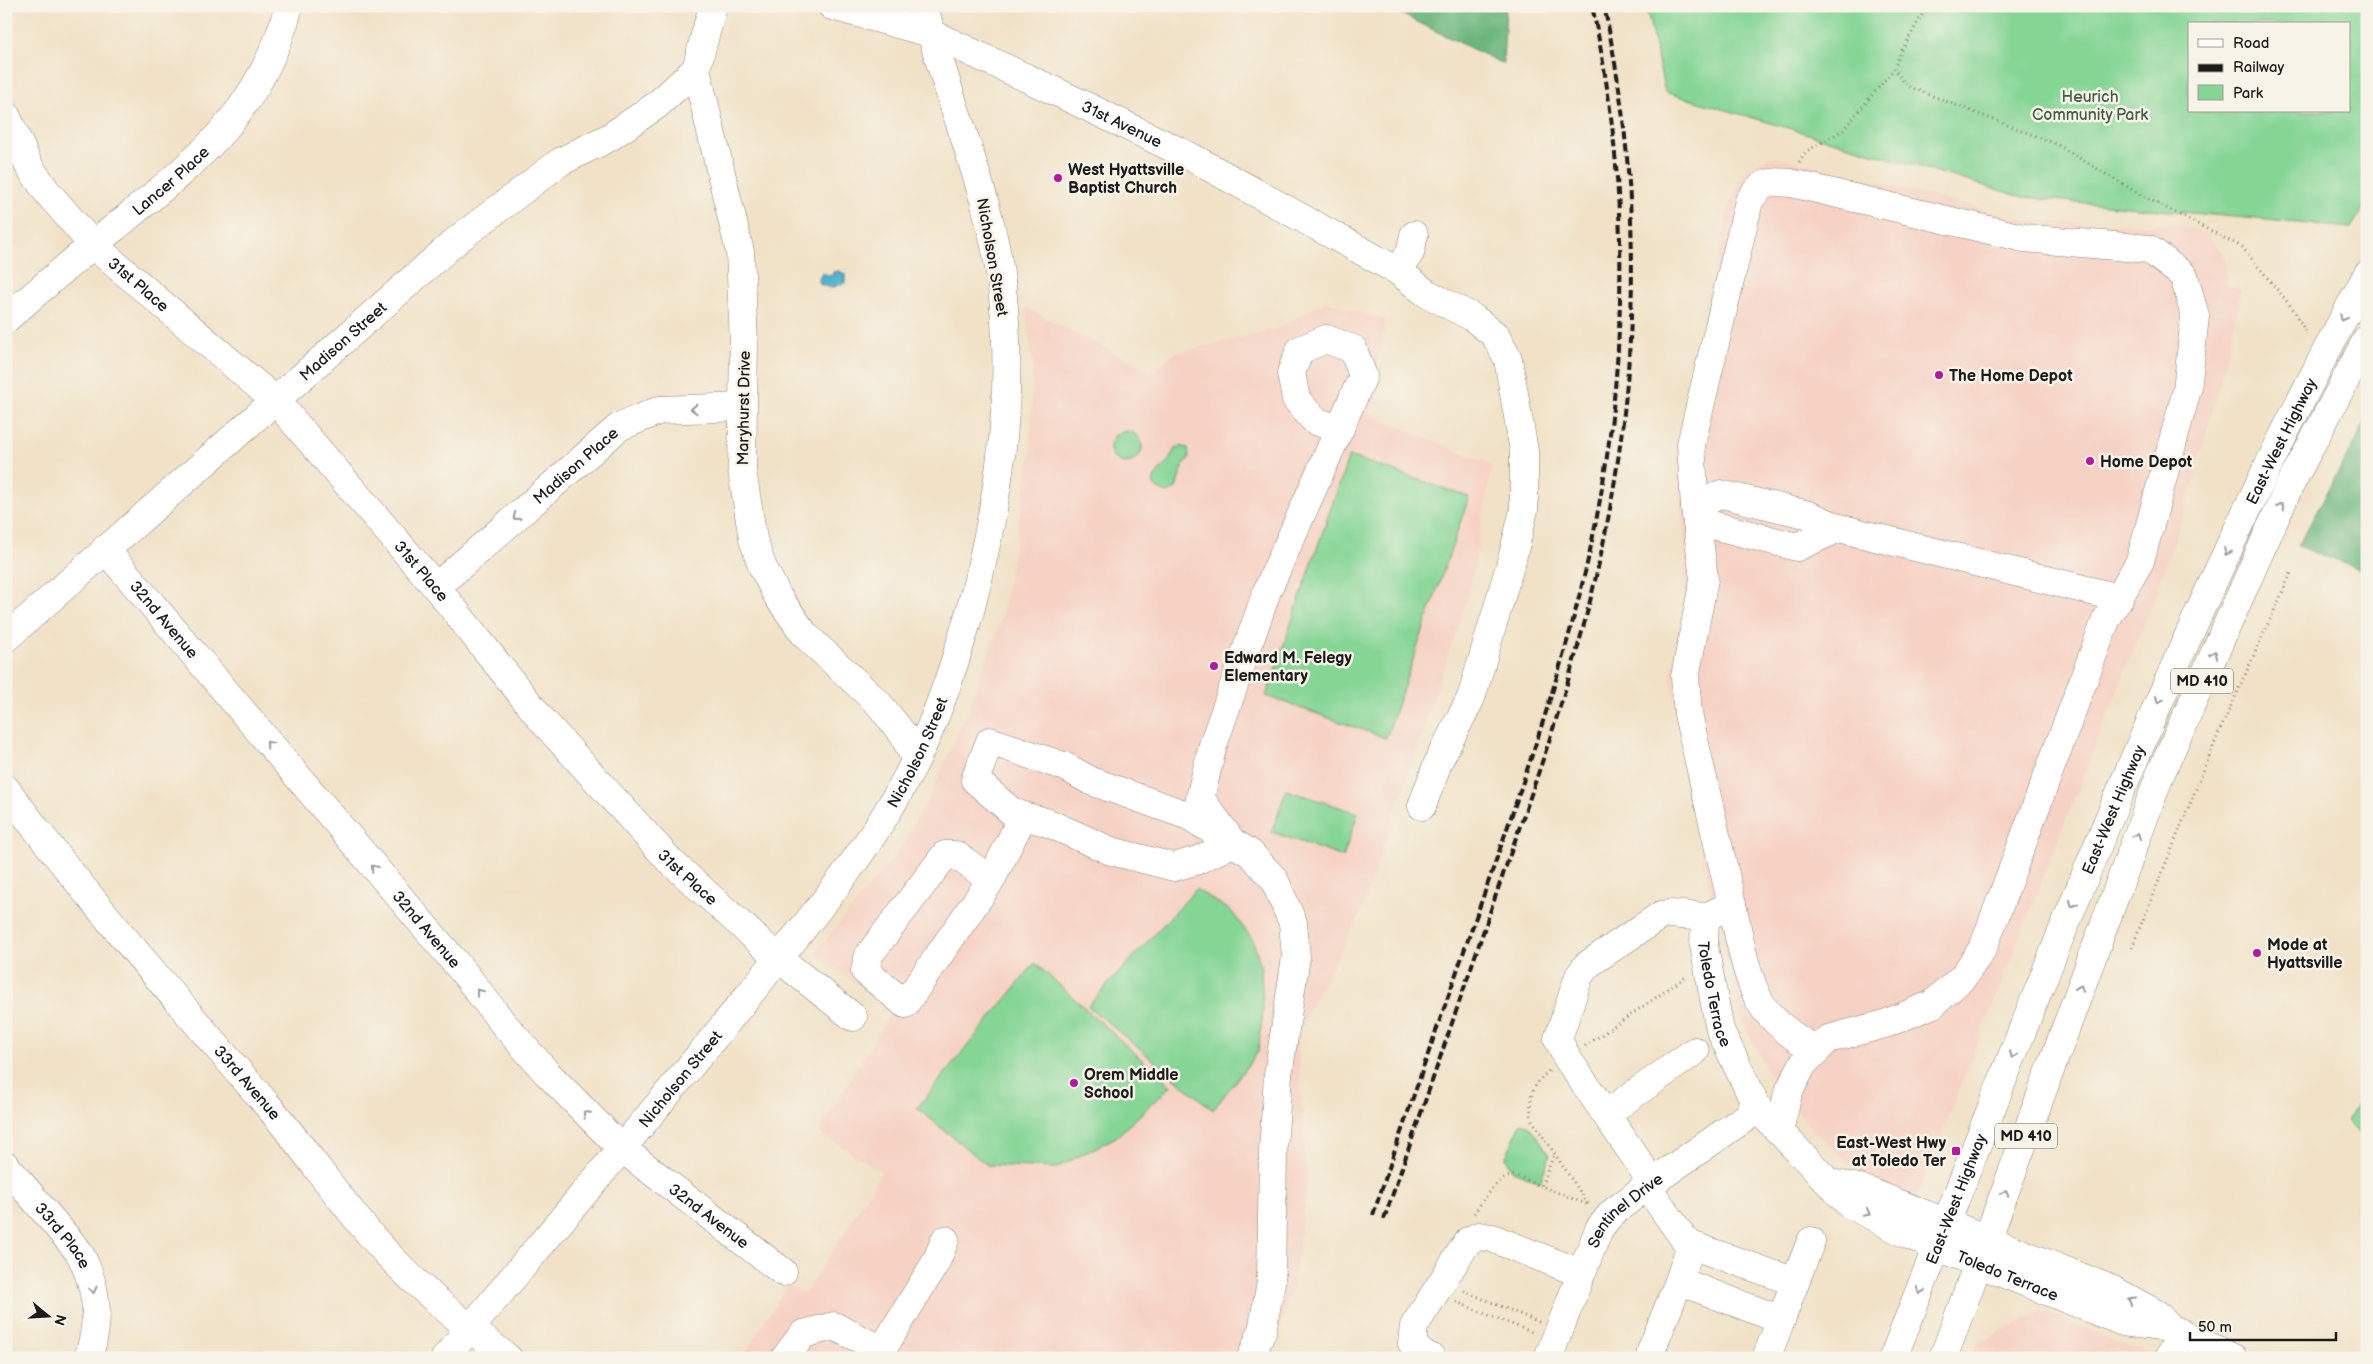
<svg xmlns="http://www.w3.org/2000/svg" width="2373" height="1364" font-family="'Balsamiq Sans',sans-serif">
  <rect width="100%" height="100%" fill="#f7f3e8"/>
  <filter id="ink" filterUnits="userSpaceOnUse"><feTurbulence type="fractalNoise" baseFrequency=".02" numOctaves="2"/><feDisplacementMap in="SourceGraphic" scale="10" xChannelSelector="R" yChannelSelector="G"/><feConvolveMatrix kernelMatrix="1 2 1 2 8 2 1 2 1" color-interpolation-filters="sRGB"/></filter>
  <filter id="wash" filterUnits="userSpaceOnUse"><feTurbulence type="fractalNoise" baseFrequency=".0096" numOctaves="4" result="noise"/><feDisplacementMap in="SourceGraphic" scale="20" xChannelSelector="R" yChannelSelector="G"/><feGaussianBlur stdDeviation="1.12" result="paint"/><feColorMatrix in="noise" values="0 0 0 0 0 0 0 0 0 0 0 0 0 0 0 0 0 1.4 0 .05"/><feComposite in="paint" operator="in"/></filter>
  <g filter="url(#wash)">
    <rect width="100%" height="100%" fill="#f1e2c7"/>
    <!-- built -->
    <g fill="#f6d2c4">
      <path d="M1769,157l27,4 232,60 155,5 24,9 18,22 3,29 13,4 -12,58 -37,139 -31,94 -245,617 -35,-15 -32,-20 -45,-41 -38,-53 -29,-60 -34,-154 -33,-178 15,-60 1,-63 -10,-100 54,-252 15,-30z"/>
      <path d="M1326,301l60,19 -18,94 124,51 -23,130 -109,319 -63,118 10,157 -13,88 -22,81h-530l45,-73 18,9 77,-122 -64,-40 74,-121 -77,-58 82,-100 32,-55 38,-86 34,-92 29,-161 3,-95 -8,-57 127,65 23,-19 102,-24z"/>
      <path d="M2041,1310l117,48h-186l5,-14z"/>
    </g>
    <!-- green -->
    <g fill="#85d595" stroke="#507858" fill-rule="evenodd">
      <path d="M1646,6h721v196l-16,26 -329,-31 -357,-105zM2189,24h160v87h-160z"/>
      <circle cx="1126" cy="447" r="16"/>
      <path d="M1180,446l8,2 1,10 -6,8 -7,22 -8,5c-29,-8 -7,-22 1,-33 3,-4 4,-8 6,-12z"/>
      <path d="M1349,456l120,41 -83,241 -120,-42z"/>
      <path d="M1286,790l72,23 -15,44 -71,-25z"/>
      <path d="M1196,889l35,22 22,29 8,28 2,43 -5,41 -45,58 -125,-104z"/>
      <path d="M1035,963l136,123 -55,51 -60,31 -69,-3 -70,-57z"/>
      <path d="M2367,1087v55l-20,-21z"/>
      <path d="M1521,1123l9,3 20,29 -10,27 -27,-11 -7,-14z"/>
    </g>
    <!-- forest -->
    <g fill="#6cb67e" stroke="#44694d">
      <path d="M1385,6h121l-3,58z"/>
      <path d="M2367,419v153l-69,-26z"/>
    </g>
    <!-- water -->
    <path fill="#4fb1ce" stroke="#366675" d="M839,271l6,3v9l-15,5 -10,-4 -1,-5 3,-6 10,3 1,-4z"/>
  </g>
  <g filter="url(#ink)">
    <g fill="none" stroke-linecap="round" stroke-linejoin="round">
      <!-- minor casing -->
      <g stroke="#867f72" stroke-width="29">
        <g id="minor">
          <path d="M713,6l-17,63 44,183 4,93 -2,125 11,69 9,27 16,31 27,38 74,69 24,30 12,24"/>
          <path id="s1" d="M832,6l98,27 131,61 130,63 207,114 28,22 46,24 23,18 13,24 16,92v59l-12,49 -41,139 -32,62 -17,46"/>
          <path id="s2" d="M6,115l23,51 18,26 46,53 183,156 160,186 106,133 128,141 108,97 75,59"/>
          <path d="M1398,271l12,-18 4,-18"/>
          <path id="s3" d="M6,319c36,-31 71,-62 108,-91 82,-67 146,-114 175,-222"/>
          <path d="M1695,507l26,-13 88,21 30,13"/>
          <path d="M1697,521l100,26 42,-19 280,70"/>
          <path id="s4" d="M105,549l360,425 37,48 45,51 74,75 162,124"/>
          <path id="s5" d="M436,587l183,-160 41,-17 82,-3"/>
          <path id="s6" d="M6,638l451,-398 103,-78 50,-25 47,-32 39,-36"/>
          <path id="s7" d="M6,789c82,111 174,214 263,318 39,46 72,96 112,140 38,42 83,77 127,111"/>
          <path d="M1023,816l23,6 65,29 63,16 24,-7 35,-17 -33,-45 13,-53 54,-154 96,-215 -10,-27 -27,-10 -26,11 -9,23 5,26 19,22 25,8"/>
          <path d="M991,880l-35,-25h-11l-76,100 -4,16 40,33 86,-124 32,-64 -12,-5 -36,-31 15,-39 76,26 25,14 98,35 61,37 24,26 19,44 3,34 -18,118 -5,76 -2,131 -9,49 -11,27"/>
          <path d="M1732,905c7,30 12,63 25,91 11,24 37,41 59,55"/>
          <path id="s8" d="M1705,917l-1,29 16,84 38,79 91,95 57,30 217,88 47,6 64,30"/>
          <path d="M1606,1114l89,-63"/>
          <path id="s9" d="M6,1166l73,86c19,36 22,67 9,106"/>
          <path d="M1650,1183l-8,-16 -75,-109 -9,-19 21,-63 8,-11 74,-50 9,-1 35,3 27,-12 -44,-191 -3,-37 19,-98 -9,-72 -4,-63 58,-243c13,-20 20,-20 42,-18l232,55 126,11 35,27 11,40 -8,74 -47,171 -34,59 -123,328 -20,29 -30,27 -48,20 -57,15 -25,25 -15,29 -9,38"/>
          <path d="M1830,1183l30,5 253,102 44,24 11,13"/>
          <path d="M1647,1186l37,53 7,6 104,37 -14,38 -102,-39 12,-36"/>
          <path d="M1795,1282l16,-41"/>
          <path d="M1651,1351l28,-70"/>
          <path id="s10" d="M445,1358c101,-120 204,-240 303,-362 51,-64 107,-127 148,-199 34,-58 56,-122 74,-186 28,-104 44,-207 33,-314 -10,-101 -55,-193 -79,-291"/>
          <path d="M785,1358l18,-24 31,-8 48,24 54,-88 9,-22"/>
          <path d="M1432,1358l-11,-5 -9,-10 2,-17 54,-85 11,-5 13,2 88,35"/>
          <path id="s11" d="M1548,1358l51,-129 13,-16 35,-27 111,-77"/>
          <path d="M1766,1358l15,-38"/>
          <path d="M2168,1358l14,-25"/>
        </g>
      </g>
      <!-- major casing -->
      <g stroke="#867f72" stroke-width="29">
        <g id="major">
          <path id="s12" d="M1893,1358c145,-367 284,-737 474,-1083"/>
          <path d="M1943,1358l217,-583 128,-286 79,-150"/>
        </g>
      </g>
      <!-- path -->
      <g stroke="#867f72" stroke-width="3" stroke-dasharray="1 4" stroke-linecap="butt">
        <path d="M1927,6l-26,46 -7,17 13,17 149,58 85,51 101,52 52,63 11,21"/>
        <path d="M1799,162l8,-11 36,-21 51,-61"/>
        <path d="M2132,947l85,-210 75,-166"/>
        <path d="M1585,1046l101,-69"/>
        <path d="M1549,1071c-17,14 -21,27 -17,49l57,85 -48,-19 13,-31"/>
        <path d="M1474,1213c8,-11 27,-41 42,-37 8,2 17,7 25,10"/>
        <path d="M1464,1291l75,31"/>
        <path d="M1456,1302l78,31"/>
      </g>
      <!-- minor -->
      <use href="#minor" stroke="#fff" stroke-width="28"/>
      <!-- major -->
      <use href="#major" stroke="#fff" stroke-width="28"/>
      <!-- rail -->
      <g stroke="#1c1c1c" stroke-width="4" stroke-dasharray="8 4" stroke-linecap="butt">
        <path d="M1373,1215c39,-116 80,-233 121,-349 41,-118 83,-238 105,-361 30,-164 29,-336 -7,-499"/>
        <path d="M1384,1219c39,-111 77,-222 115,-333 39,-111 79,-222 103,-337 38,-178 41,-364 2,-543"/>
      </g>
    </g>
    <!-- one-way arrows -->
    <defs><path id="oneway-chevron" d="M-2-3.5L2.5 0L-2 3.5" fill="none" stroke-width="1.6" stroke-linecap="round" stroke-linejoin="round" transform="scale(1.25)"/></defs>
    <g stroke="#999">
      <use href="#oneway-chevron" transform="translate(2343 318) rotate(118)"/>
      <use href="#oneway-chevron" transform="translate(694 409) rotate(178)"/>
      <use href="#oneway-chevron" transform="translate(2281 506) rotate(-65)"/>
      <use href="#oneway-chevron" transform="translate(516 517) rotate(139)"/>
      <use href="#oneway-chevron" transform="translate(2227 552) rotate(115)"/>
      <use href="#oneway-chevron" transform="translate(2214 654) rotate(-67)"/>
      <use href="#oneway-chevron" transform="translate(2159 700) rotate(113)"/>
      <use href="#oneway-chevron" transform="translate(269 744) rotate(-130)"/>
      <use href="#oneway-chevron" transform="translate(2137 836) rotate(-69)"/>
      <use href="#oneway-chevron" transform="translate(374 868) rotate(-130)"/>
      <use href="#oneway-chevron" transform="translate(2073 904) rotate(112)"/>
      <use href="#oneway-chevron" transform="translate(2080 988) rotate(-70)"/>
      <use href="#oneway-chevron" transform="translate(479 992) rotate(-128)"/>
      <use href="#oneway-chevron" transform="translate(2013 1055) rotate(112)"/>
      <use href="#oneway-chevron" transform="translate(586 1114) rotate(-134)"/>
      <use href="#oneway-chevron" transform="translate(2005 1193) rotate(-70)"/>
      <use href="#oneway-chevron" transform="translate(1867 1213) rotate(28)"/>
      <use href="#oneway-chevron" transform="translate(93 1290) rotate(77)"/>
      <use href="#oneway-chevron" transform="translate(1920 1291) rotate(112)"/>
      <use href="#oneway-chevron" transform="translate(2131 1300) rotate(-151)"/>
    </g>
  </g>
  <!-- markers -->
  <g fill="#b5179e" stroke="#f7f3e8" stroke-width="2">
    <circle cx="1058" cy="178" r="5"/>
    <circle cx="1939" cy="375" r="5"/>
    <circle cx="2090" cy="461" r="5"/>
    <circle cx="1214" cy="666" r="5"/>
    <circle cx="2257" cy="953" r="5"/>
    <circle cx="1074" cy="1083" r="5"/>
    <rect x="1951" y="1146" width="10" height="10" rx="2.5"/>
  </g>
  <g text-anchor="middle" stroke-width="5" stroke-linejoin="round" paint-order="stroke">
    <!-- shield labels -->
    <g fill="#f7f3e8" stroke="#5e5c59" stroke-width="1">
      <rect x="2171" y="668.5" width="62" height="25" rx="4"/>
      <rect x="1995" y="1123.5" width="62" height="25" rx="4"/>
    </g>
    <g font-size="15" font-weight="bold" fill="#1c1c1c">
      <text x="2202" y="686">MD 410</text>
      <text x="2026" y="1141">MD 410</text>
    </g>
    <!-- park labels -->
    <g font-size="16" fill="#415d46" stroke="#f7f3e8">
      <text x="2090" y="102">Heurich<tspan x="2090" dy="18">Community Park</tspan></text>
    </g>
    <!-- street labels -->
    <g font-size="16" fill="#1c1c1c" stroke="#f7f3e8">
      <text dy="6" stroke="none"><textPath href="#s1" startOffset="314">31st Avenue</textPath></text>
      <text dy="6" stroke="none"><textPath href="#s3" startOffset="215">Lancer Place</textPath></text>
      <text transform="translate(993 257) rotate(80)" y="6">Nicholson Street</text>
      <text dy="6" stroke="none"><textPath href="#s2" startOffset="218">31st Place</textPath></text>
      <text dy="6" stroke="none"><textPath href="#s6" startOffset="449">Madison Street</textPath></text>
      <text transform="translate(743 408) rotate(-89)" y="6">Maryhurst Drive</text>
      <text dy="6" stroke="none"><textPath href="#s12" startOffset="996">East-West Highway</textPath></text>
      <text dy="6" stroke="none"><textPath href="#s5" startOffset="185">Madison Place</textPath></text>
      <text dy="6" stroke="none"><textPath href="#s2" startOffset="622">31st Place</textPath></text>
      <text dy="6" stroke="none"><textPath href="#s4" startOffset="92">32nd Avenue</textPath></text>
      <text dy="6" stroke="none"><textPath href="#s10" startOffset="770">Nicholson Street</textPath></text>
      <text dy="6" stroke="none"><textPath href="#s12" startOffset="591">East-West Highway</textPath></text>
      <text dy="6" stroke="none"><textPath href="#s2" startOffset="1028">31st Place</textPath></text>
      <text dy="6" stroke="none"><textPath href="#s4" startOffset="498">32nd Avenue</textPath></text>
      <text dy="6" stroke="none"><textPath href="#s8" startOffset="78">Toledo Terrace</textPath></text>
      <text dy="6" stroke="none"><textPath href="#s10" startOffset="365">Nicholson Street</textPath></text>
      <text dy="6" stroke="none"><textPath href="#s7" startOffset="380">33rd Avenue</textPath></text>
      <text dy="6" stroke="none"><textPath href="#s12" startOffset="171">East-West Highway</textPath></text>
      <text dy="6" stroke="none"><textPath href="#s11" startOffset="170">Sentinel Drive</textPath></text>
      <text dy="6" stroke="none"><textPath href="#s4" startOffset="902">32nd Avenue</textPath></text>
      <text dy="6" stroke="none"><textPath href="#s9" startOffset="90">33rd Place</textPath></text>
      <text dy="6" stroke="none"><textPath href="#s8" startOffset="508">Toledo Terrace</textPath></text>
    </g>
    <!-- poi labels -->
    <g font-size="16" font-weight="bold" fill="#1c1c1c" stroke="#f7f3e8" text-anchor="start">
      <text x="1068" y="175">West Hyattsville<tspan x="1068" dy="18">Baptist Church</tspan></text>
      <text x="1949" y="381">The Home Depot</text>
      <text x="2100" y="467">Home Depot</text>
      <text x="1224" y="663">Edward M. Felegy<tspan x="1224" dy="18">Elementary</tspan></text>
      <text x="2267" y="950">Mode at<tspan x="2267" dy="18">Hyattsville</tspan></text>
      <text x="1084" y="1080">Orem Middle<tspan x="1084" dy="18">School</tspan></text>
      <text x="1946" y="1148" text-anchor="end">East-West Hwy<tspan x="1946" dy="18">at Toledo Ter</tspan></text>
    </g>
  </g>
  <!-- margin -->
  <rect width="2373" height="1364" fill="none" stroke="#f7f3e8" stroke-width="25"/>
  <!-- legend -->
  <rect x="2188" y="22" width="162" height="90" fill="#f7f3e8" stroke="#9f9d96"/>
  <rect x="2198" y="39" width="25" height="8" fill="#ffffff" stroke="#9f9d96"/>
  <text x="2233" y="48" font-size="15" fill="#1c1c1c">Road</text>
  <rect x="2198" y="64" width="25" height="8" fill="#1c1c1c" stroke="#9f9d96"/>
  <text x="2233" y="72" font-size="15" fill="#1c1c1c">Railway</text>
  <rect x="2198" y="85" width="25" height="15" fill="#85d595" stroke="#9f9d96"/>
  <text x="2233" y="98" font-size="15" fill="#1c1c1c">Park</text>
  <!-- north arrow -->
  <g transform="translate(48 1316) rotate(108)" stroke="#f7f3e8" stroke-width="4" paint-order="stroke">
  <path d="M0-4L9 19L0 12L-9 19Z" fill="#1c1c1c"/>
  <text y="-8" font-size="14" font-weight="bold" text-anchor="middle" fill="#1c1c1c">N</text>
  </g>
  <!-- scale -->
  <path d="M2190 1332v8h146v-8" fill="none" stroke="#1c1c1c" stroke-width="2.5"/>
  <text x="2198" y="1332" font-size="15" fill="#1c1c1c" stroke="#f7f3e8" stroke-width="4" paint-order="stroke">50 m</text>
</svg>
